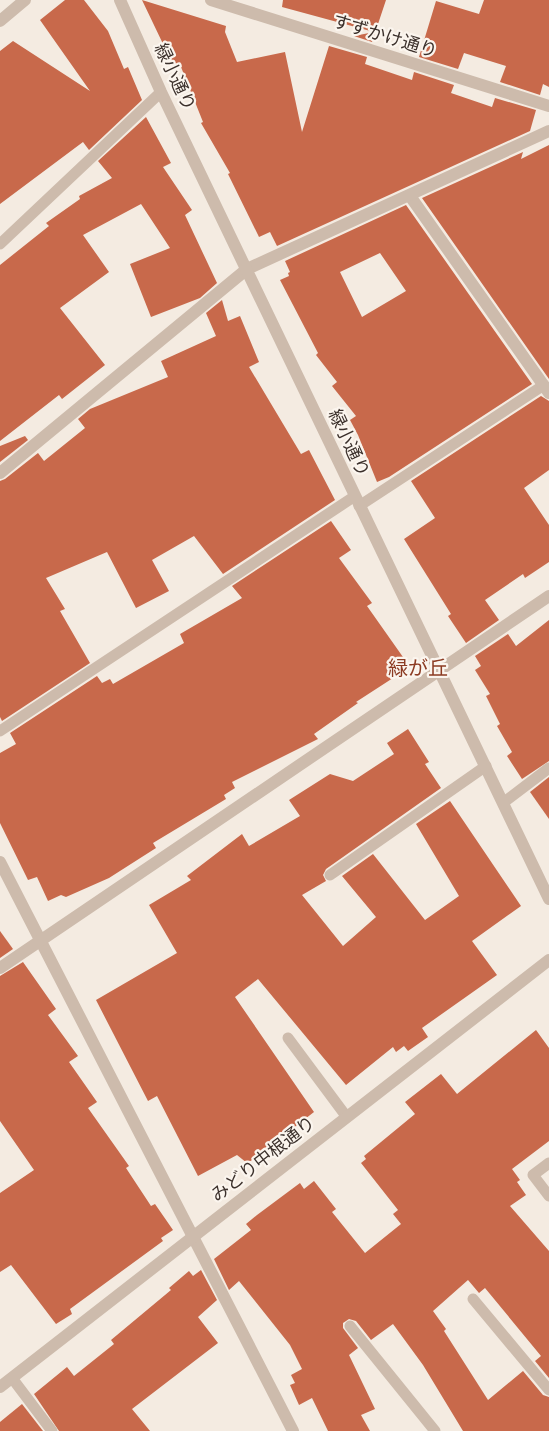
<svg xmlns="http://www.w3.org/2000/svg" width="549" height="1431" font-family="Jost,'Noto Sans JP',sans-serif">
  <rect width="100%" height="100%" fill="#f4ebe1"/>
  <!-- building -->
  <g fill="#c8694b" fill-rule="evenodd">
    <path d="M65,0h19l24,31 16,38 4,-2 14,33 -53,50 -6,-8 -83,62v-153l13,-10 77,50 -50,-71z"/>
    <path d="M142,0l84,26 -1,6 12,30 48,-10 17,80 27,-86 38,11 -2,7 47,16 2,-8 40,13 -3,8 41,14 3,-9 41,12 -6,21 -253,115 -7,-14 -11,5 -31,-63 2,-1 -29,-50 2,-1 -22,-55 -6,2z"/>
    <path d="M283,0h103l-14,42 -18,-6 20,-4 -92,-25z"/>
    <path d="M484,0h65v87l-6,-3 -3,11 -40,-13 6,-16 -42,-13 -6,16 -39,-12 17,-56 43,13z"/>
    <path d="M146,117l25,46 -8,4 29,43 -7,5 32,68 -17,15 -49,19 -21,-53 40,-16 -29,-44 -58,31 26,37 -49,36 45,57 -43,34 -3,-4 -59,46v-176l49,-39 -3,-3 34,-24 -1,-3 33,-18 -14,-17z"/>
    <path d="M549,145v234l-127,-181 101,-46 -2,7z"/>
    <path d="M406,205l126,179 -143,93 -12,5 -19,-47 -8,-15 6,-4 -24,-30 5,-4 -21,-27 2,-2 -38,-73 9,-4 -1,-3 2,-1 -5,-11zM380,253l26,38 -44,26 -22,-45z"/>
    <path d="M222,300l6,21 12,-5 19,46 -10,5 52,87 8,-4 26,50 -112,74 -29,-38 -42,24 17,31 -33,17 -29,-56 -61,26 19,31 -5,2 30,52 -88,58 -2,-4v-236l5,-2 33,-26 6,8 41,-33 -7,-9 12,-10 78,-32 -7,-16 55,-25 -10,-23z"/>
    <path d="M541,396l8,5v69l-25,18 25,37v37l-24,16 -2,-4 -38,26 14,20 -33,23 -18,-27 3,-2 -47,-75 31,-21 -24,-37z"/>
    <path d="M25,436l3,4 -28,22v-16z"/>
    <path d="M331,521l20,29 -12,8 33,45 -5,3 43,61 -54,35 2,1 -44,31 4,5 -86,43 3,6 -11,7 2,4 -73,44 3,5 -47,30 -43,19 -5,-2 -13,6 -11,-24 -9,3 -28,-57v-70l16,-9 -6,-11 87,-57 5,7 8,-4 3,5 71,-41 -4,-9 62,-36 -10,-12z"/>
    <path d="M549,620v141l-27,18 -15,-23 5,-4 -15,-26 3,-2 -14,-28 4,-2 -15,-24 6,-4 -6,-10 33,-22 8,12z"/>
    <path d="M408,729l21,33 -4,2 16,24 -115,81 -3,6 3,6 -24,14 41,51 33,-29 -34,-41 31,-22 52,66 34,-24 -43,-72 34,-23 71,105 -49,35 25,34 -75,53 6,9 -20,14 -4,-5 -8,6 -3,-5 -47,38 -88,-106 -23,18 79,115 -40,31 1,4 -28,16 -10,-8 -39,21 -41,-80 -9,5 -52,-101 81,-47 -28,-48 42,-25 -4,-4 55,-42 7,12 51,-30 -11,-16 41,-26 23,7 41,-27 -7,-11z"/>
    <path d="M549,777v42l-19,-27z"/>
    <path d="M0,931l13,18 -13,9z"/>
    <path d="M23,962l33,47 -8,6 30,41 -9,6 28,40 -9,6 41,58 -3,2 25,38 4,-2 18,26 -12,8 2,3 -93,68 2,5 -16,10 -45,-59 -11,7v-79l34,-23 -34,-49v-145z"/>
    <path d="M536,1030l13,18v93l-37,28 8,11 -3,2 9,13 -16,11 39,45v127l-14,-17 6,-5 -56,-68 -6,5 -11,-13 -35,31 13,18 -2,2 44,69 35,-29 20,24 6,2v34h-86l-40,-66 -30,-41 -22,16 -15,-19 -7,-2 -6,4v5l15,20 -9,7 26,54 -14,6 9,16h-42l-16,-33 -13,7 -9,-20 5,-2 -4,-8 11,-6 -12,-24 -51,-64 -10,9 -15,-31 37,-29 -5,-6 11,-9 43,-32 4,6 10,-8 22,28 -4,3 33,41 36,-29 -8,-10 5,-4 -37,-47 5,-4 -2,-3 51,-42 -10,-12 36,-28 16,20z"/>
    <path d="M201,1270l16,30 -19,17 20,26 -86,66 18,22h-91l-25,-37 33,-27 7,9 40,-32 -3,-4 60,-50 -2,-2 20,-17 4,5z"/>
    <path d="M22,1404l21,27h-43v-9z"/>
  </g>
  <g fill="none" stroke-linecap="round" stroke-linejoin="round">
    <!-- service -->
    <g stroke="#cdbbac" stroke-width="11">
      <path d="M0,244l161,-152"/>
      <path d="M359,506l185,-121"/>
      <path d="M0,731l355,-235"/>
      <path d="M503,803l46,-35"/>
      <path d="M330,875l156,-109"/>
      <path d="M288,1038l58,78"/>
      <path d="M549,1163l-16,12 16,21"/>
      <path d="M473,1299l76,91"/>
      <path d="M350,1326l85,105"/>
      <path d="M12,1378l40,53"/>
    </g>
    <!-- minor -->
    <g stroke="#cdbbac" stroke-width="12">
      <path d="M410,196l139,197"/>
      <path d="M0,473l247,-204 302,-138"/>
      <path d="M0,862l293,569"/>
      <path d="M0,968l549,-372"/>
    </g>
    <!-- tertiary -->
    <g stroke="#cdbbac" stroke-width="12">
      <path d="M120,0l41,92 388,807"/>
      <path d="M211,0l338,106"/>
      <path d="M0,21l25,-21"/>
      <path d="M0,1387l549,-427"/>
    </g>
  </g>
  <g text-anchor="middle" stroke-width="4.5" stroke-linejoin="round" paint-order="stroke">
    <!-- street labels -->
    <g font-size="18" fill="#3b302b" stroke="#fbf5ee">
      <text transform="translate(385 36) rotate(17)" y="6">すずかけ通り</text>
      <text transform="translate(175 77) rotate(65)" y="6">緑小通り</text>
      <text transform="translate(349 443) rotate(65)" y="6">緑小通り</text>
      <text transform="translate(263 1159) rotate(-38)" y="6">みどり中根通り</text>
    </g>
    <!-- quarter labels -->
    <g font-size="20" fill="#8c3b22" stroke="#fbf5ee">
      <text x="418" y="675">緑が丘</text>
    </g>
  </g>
</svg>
